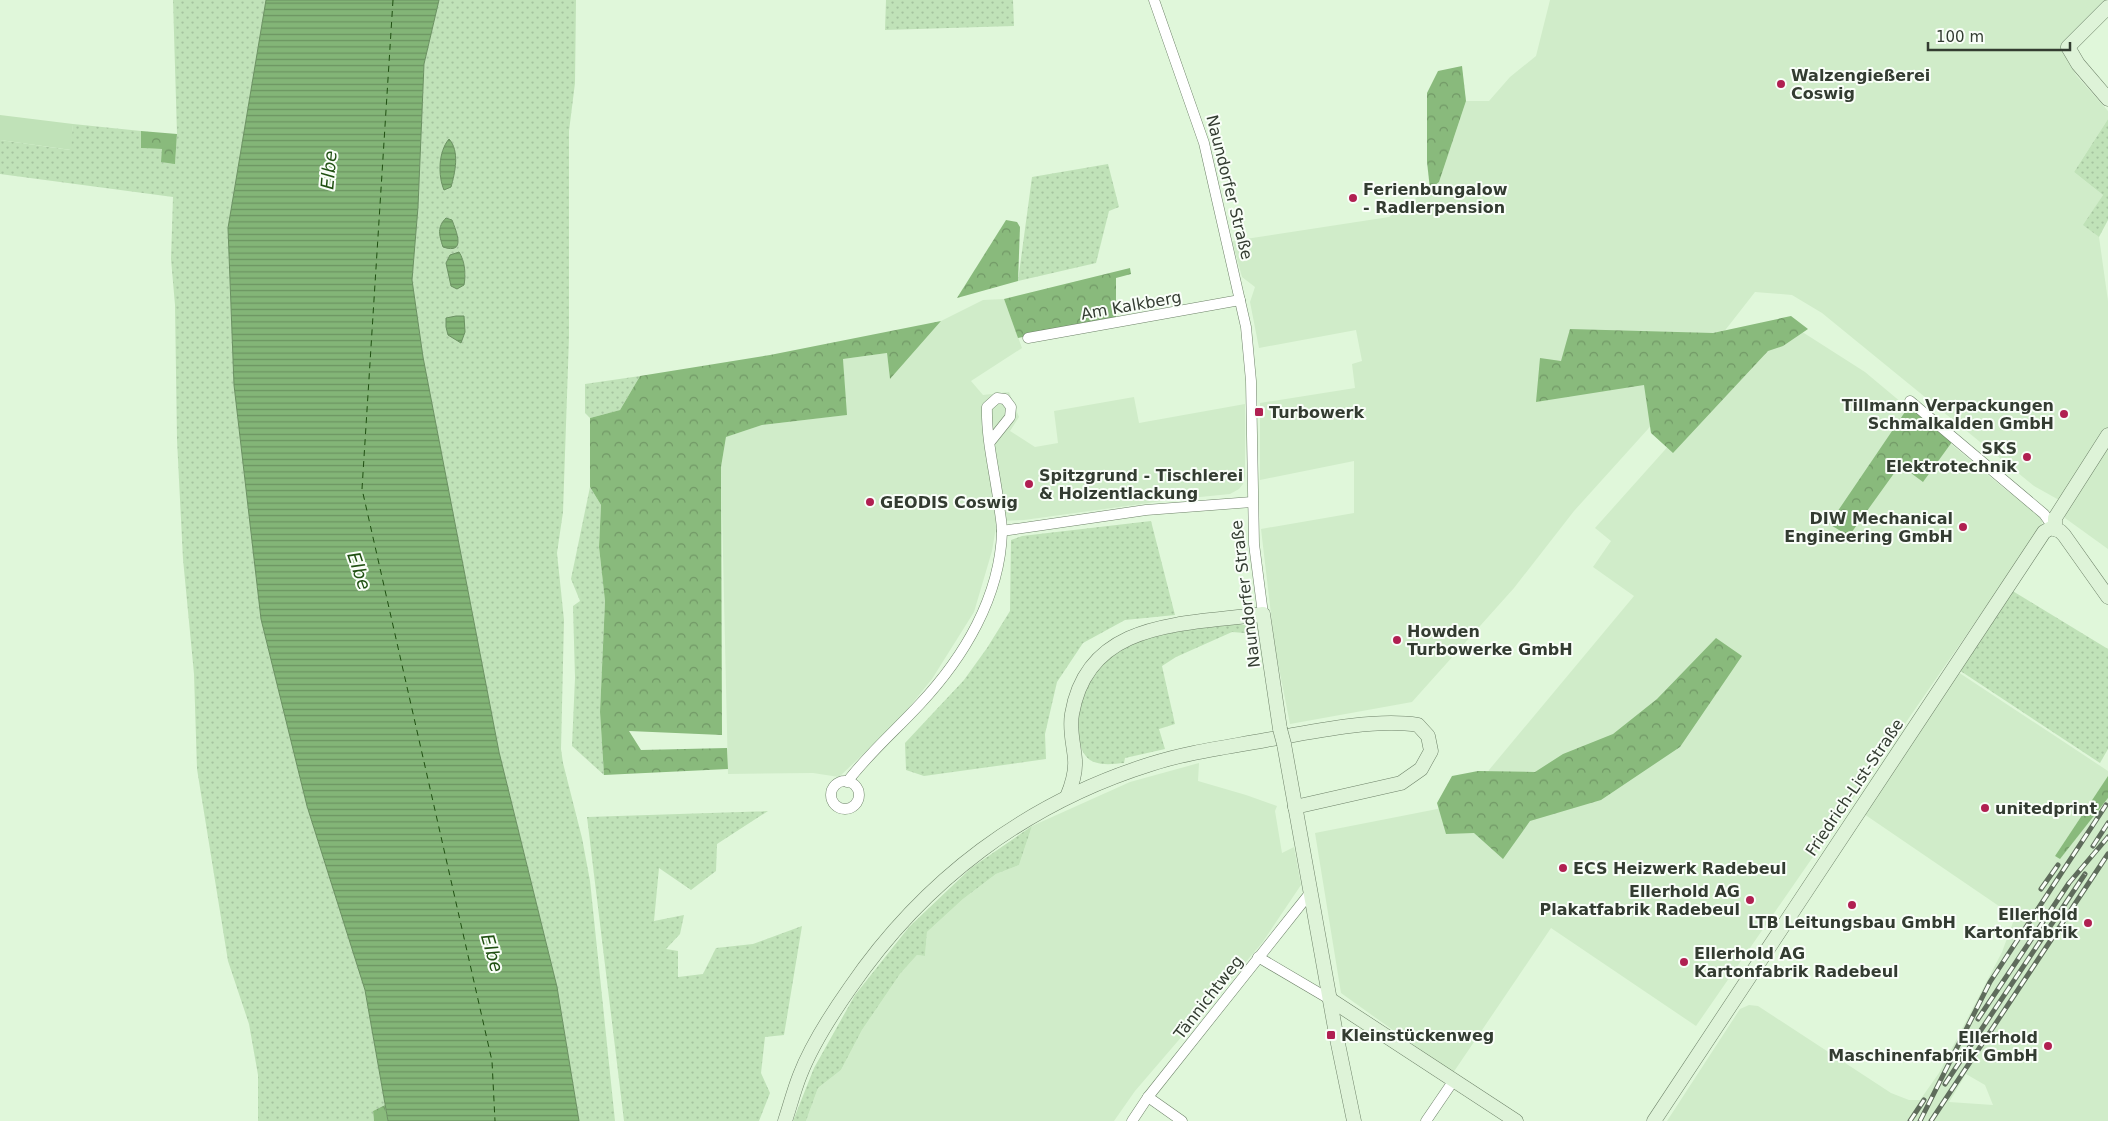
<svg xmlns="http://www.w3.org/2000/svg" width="2108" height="1121" font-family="'DejaVu Sans',sans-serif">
  <defs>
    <pattern id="grass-dots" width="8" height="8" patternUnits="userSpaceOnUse" patternTransform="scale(1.25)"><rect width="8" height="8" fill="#c0e2b8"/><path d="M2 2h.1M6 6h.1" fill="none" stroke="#a5c39f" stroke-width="1.8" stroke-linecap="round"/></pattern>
    <pattern id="forest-crowns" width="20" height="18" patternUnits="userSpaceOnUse" patternTransform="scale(1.25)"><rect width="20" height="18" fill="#89ba7c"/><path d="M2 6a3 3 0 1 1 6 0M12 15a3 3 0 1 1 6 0" fill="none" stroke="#719866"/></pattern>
    <pattern id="water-rules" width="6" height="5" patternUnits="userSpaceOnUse" patternTransform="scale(1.25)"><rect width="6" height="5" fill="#83b577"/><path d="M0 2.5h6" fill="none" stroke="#6c9462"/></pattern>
  </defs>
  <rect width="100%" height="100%" fill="#e0f7da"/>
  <!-- built -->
  <g fill="#d0ecc9" fill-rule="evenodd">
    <path d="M1550,0h556l-43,42 3,13 10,20 32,36v8l-34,53 29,23 -19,30 15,12 9,64v129l-49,70 -25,-14 -212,-173 -30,-18 -37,-3 -107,137 -74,82 -60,77 -102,114 -122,22 -15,-76 -14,-119 93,-16v-52l-94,19v-77l95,-15 -3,-24 10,-3 -6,-31 -97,18 -9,-46 5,-15 -13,-10 -10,-36 157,-24 50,-35 27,-81h23l21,-24 26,-21z"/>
    <path d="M1004,299l18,49 -51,33 12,14 26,-3 10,25 -9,14 25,16 23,-4 -4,-32 80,-14 5,26 106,-19v72l-2,8 -4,5 -9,5 -60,6 -146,20 -27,1 -5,30 -18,61 -42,67 -34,42 -59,56 -26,-4 -85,1 -7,-307 5,-30 36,-12 84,-10 -3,-56 44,-6 3,26 51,-58 42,-21z"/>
    <path d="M1782,319l83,53 141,118 38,26 -3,11 -345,499 -145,-98 -98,145 -112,-80 -26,-160 163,-32 11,-31 145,-174 -41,-29 18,-26 -16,-13z"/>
    <path d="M2108,445v104l-43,-31 -1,-6z"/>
    <path d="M1958,672l150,99v5l-53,80 5,2 48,-60v323h-441l73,-112 9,-4 9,1 133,87 18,7h11l19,-27 63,-121 13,-35 -151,-103zM1966,1074l19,11 8,20 -44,-3z"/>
    <path d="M1199,763l-1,18 48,14 31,11 -2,5 7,42 12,-6 7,38 -39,58 -127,148 -21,30h-308l12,-33 23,-18 21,-40 38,-56 17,-19 8,1 2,-24 36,-33 33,-25 23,-9 13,-39 98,-44z"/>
  </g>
  <!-- grass -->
  <g fill="url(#grass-dots)" fill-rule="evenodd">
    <path d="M173,0h93l-38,228 6,157 27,234 46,187 58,184 20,115 -12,6 1,10h-116v-46l-9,-51 -21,-63 -31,-192 -3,-95 -11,-115 -6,-119 -2,-135 -4,-46 2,-62 -173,-23v-34l70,10 3,-26 68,7v17l21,1 13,14 2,-29z"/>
    <path d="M439,0h137l-1,83 -6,48v206l-6,175 -6,41 7,67 -3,129 2,14 19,75 8,43 25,240h-36l-22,-134 -58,-235 -76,-395 -11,-77 6,-73 6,-143zM450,255l12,2 4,19z"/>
    <path d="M886,0h127l1,26 -129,4z"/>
    <path d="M2108,119v101l-9,17 -16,-12 20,-30 -29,-23z"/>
    <path d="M1108,164l11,43 -10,4 -13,52 -78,18 14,-104z"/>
    <path d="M640,376l-20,34 -30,8 -5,-5v-29z"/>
    <path d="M590,487l11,18 -2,42 6,54 -5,111 4,63 -32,-29 3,-68 -2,-72 7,-5 -9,-22z"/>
    <path d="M1151,521l24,94 -50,5 -42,23 -26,39 -12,52 1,25 -122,17 -18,-6 -1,-27 59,-63 23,-32 23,-37 1,-71 11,-4z"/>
    <path d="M2011,590l97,59v100l-8,14 -141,-93z"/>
    <path d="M1234,623l15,3 9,8 -26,-2 -56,25 -14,9 13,58 -16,5 6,20 -40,9 -1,5c-11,1 -24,3 -34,-3 -7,-5 -10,-14 -12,-23 -6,-34 15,-72 45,-90 29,-18 77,-19 111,-24z"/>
    <path d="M768,811l-51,33 -1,27 -25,19 -32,-22 -5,53 30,-6 -4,19 -14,15 12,2v26l25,-3 13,-26 37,-4 49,-18 -18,109 -19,2 -4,36 9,20 -11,28h-135l-37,-304z"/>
    <path d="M1032,826l-13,39 -23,9 -33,25 -36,33 -2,24 -8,-1 -17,19 -38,56 -21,40 -23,18 -12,33h-13l21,-53 41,-73 54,-68 62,-59z"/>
  </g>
  <!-- forest -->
  <g fill="url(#forest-crowns)">
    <path d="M1462,66l4,35 -27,81 -9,7 -3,-27v-69l11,-22z"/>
    <path d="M141,131l36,3 -2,30 -14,-2 1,-13 -21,-1z"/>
    <path d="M1006,220l11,2 3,5 -2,54 -61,17z"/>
    <path d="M1130,268l1,6 -15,4v40l-98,20 -14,-39z"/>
    <path d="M1791,316l17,13 -25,17 -15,5 -95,102 -22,-20 -7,-48 -108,17 4,-44 21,3 9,-32 143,4z"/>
    <path d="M941,321l-51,58 -3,-26 -44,6 4,56 -85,10 -36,12 -5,30 1,268 -93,-4 12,19 86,-2 1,21 -124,6 -4,-63 5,-111 -6,-54 2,-42 -11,-18v-69l30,-8 20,-34 130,-21z"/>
    <path d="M1909,406l43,36 -29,40 -23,-17 -51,71 -20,-12z"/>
    <path d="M1716,638l26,18 -62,91 -79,53 -71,21 -27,38 -29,-26 -28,1 -9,-31 15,-27 26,-5 57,1 28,-18 50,-20 44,-35z"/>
    <path d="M2108,776v22l-48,61 -5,-3z"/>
    <path d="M385,1105l3,16h-14l-1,-10z"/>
  </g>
  <!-- garden -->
  <path fill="#c0e2b8" d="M0,115l73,9 -2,26 -71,-10z"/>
  <!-- water -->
  <g fill="url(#water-rules)" stroke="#6b9162">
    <path d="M266,0h173l-15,64 -6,143 -6,73 11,77 76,395 58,235 22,134h-191l-23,-131 -58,-184 -46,-187 -27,-234 -6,-157z"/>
    <path d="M449,139c11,12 6,34 2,48l-7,3c-6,-14 -6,-38 5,-51z"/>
    <path d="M446,218l6,2c4,11 15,35 -9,27 -4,-12 -6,-20 3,-29z"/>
    <path d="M459,252c6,9 7,23 5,33l-7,4 -6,-3 -5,-23 4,-8z"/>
    <path d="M456,316h8l1,16 -4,11 -13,-8 -2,-8v-9z"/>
  </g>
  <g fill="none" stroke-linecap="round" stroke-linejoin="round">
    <!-- ferry -->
    <path stroke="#205012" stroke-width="1" stroke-dasharray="6 5" stroke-linecap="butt" d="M393,0l-31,489 130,572 3,60"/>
    <!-- street casing -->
    <g stroke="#6e8269" stroke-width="11">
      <g id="street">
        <path d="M1154,0l50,143 42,184 5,54 3,163 9,70"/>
        <path d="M1028,338l212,-38"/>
        <path d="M1910,401l134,113 10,14"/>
        <path d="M1002,531l144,-21 106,-8"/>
        <circle cx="845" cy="795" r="14"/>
        <path d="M847,782c22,-29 49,-52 73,-78 44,-47 80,-107 82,-172 0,-9 -2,-18 -3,-27 -4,-32 -13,-66 -12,-98l10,-9 8,1 6,8 -1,10 -20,25"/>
        <path d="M1258,957l73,43"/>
        <path d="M1148,1097l34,24"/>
        <path d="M1132,1121l16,-24 162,-204"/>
        <path d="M1426,1121l28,-41"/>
      </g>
    </g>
    <!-- secondary casing -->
    <g stroke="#6e8269" stroke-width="15">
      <g id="secondary">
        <path d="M2108,7l-40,40 10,17 30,35"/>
        <path d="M2055,529v-11l53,-83"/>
        <path d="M1284,744l52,290 18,87"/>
        <path d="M1067,797c5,-12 9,-24 8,-37 -1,-15 -6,-30 -3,-46 16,-96 115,-89 191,-100l17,115"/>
        <path d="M1331,1000l185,121"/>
        <path d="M785,1121c5,-15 9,-31 15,-46 12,-31 31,-60 50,-87 74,-108 176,-185 301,-224 37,-12 77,-17 115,-24 44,-8 108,-22 152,-15l10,11 3,15 -10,18 -20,14 -106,24"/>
        <path d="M1654,1121l390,-589 7,-4 9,3 4,4 44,62"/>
      </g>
    </g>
    <!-- street -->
    <use href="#street" stroke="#fff" stroke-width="10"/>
    <!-- secondary -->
    <use href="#secondary" stroke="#def3d8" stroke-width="14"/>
    <!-- rail casing -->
    <g stroke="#5f6c5c" stroke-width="5">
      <g id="rail">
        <path d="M2093,846l15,-23"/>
        <path d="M2041,889l17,-24"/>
        <path d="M1978,1019l91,-136 39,-46"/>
        <path d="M1945,1084l140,-210"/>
        <path d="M1910,1121l14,-21"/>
        <path d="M1920,1121l70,-139 116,-177"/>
        <path d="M1931,1121l177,-267"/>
      </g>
    </g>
    <!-- rail -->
    <use href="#rail" stroke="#f9fef8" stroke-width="3" stroke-dasharray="9" stroke-linecap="butt"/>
    <!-- secondary-bridge casing -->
    <g stroke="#6e8269" stroke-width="15" stroke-linecap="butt">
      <path id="secondary-bridge" d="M1280,729l4,15"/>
    </g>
    <!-- secondary-bridge -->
    <use href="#secondary-bridge" stroke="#def3d8" stroke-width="14"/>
  </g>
  <!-- markers -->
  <g fill="#b02051" stroke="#f9fef8" stroke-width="2">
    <circle cx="1781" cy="84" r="5"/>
    <circle cx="1353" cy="198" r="5"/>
    <rect x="1254" y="407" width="10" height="10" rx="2.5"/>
    <circle cx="2064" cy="414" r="5"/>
    <circle cx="2027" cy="457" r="5"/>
    <circle cx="1029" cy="484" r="5"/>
    <circle cx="870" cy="502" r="5"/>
    <circle cx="1963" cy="527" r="5"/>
    <circle cx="1397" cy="640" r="5"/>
    <circle cx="1985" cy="808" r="5"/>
    <circle cx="1563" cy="868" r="5"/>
    <circle cx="1750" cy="900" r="5"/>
    <circle cx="1852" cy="905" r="5"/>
    <circle cx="2088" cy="923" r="5"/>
    <circle cx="1684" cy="962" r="5"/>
    <rect x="1326" y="1030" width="10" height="10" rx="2.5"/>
    <circle cx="2048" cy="1046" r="5"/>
  </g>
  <g text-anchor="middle" stroke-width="4" stroke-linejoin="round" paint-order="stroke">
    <!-- poi labels -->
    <g font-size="16" font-weight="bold" fill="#333c31" stroke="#f9fef8" text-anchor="start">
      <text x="1791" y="81">Walzengießerei<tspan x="1791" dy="18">Coswig</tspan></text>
      <text x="1363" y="195">Ferienbungalow<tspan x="1363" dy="18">- Radlerpension</tspan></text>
      <text x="2054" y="411" text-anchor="end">Tillmann Verpackungen<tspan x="2054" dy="18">Schmalkalden GmbH</tspan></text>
      <text x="1269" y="418">Turbowerk</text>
      <text x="2017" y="454" text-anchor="end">SKS<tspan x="2017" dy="18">Elektrotechnik</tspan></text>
      <text x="1039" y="481">Spitzgrund - Tischlerei<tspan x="1039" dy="18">&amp; Holzentlackung</tspan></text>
      <text x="880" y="508">GEODIS Coswig</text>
      <text x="1953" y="524" text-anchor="end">DIW Mechanical<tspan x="1953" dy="18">Engineering GmbH</tspan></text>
      <text x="1407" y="637">Howden<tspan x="1407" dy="18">Turbowerke GmbH</tspan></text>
      <text x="1995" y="814">unitedprint</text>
      <text x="1573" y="874">ECS Heizwerk Radebeul</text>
      <text x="1740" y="897" text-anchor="end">Ellerhold AG<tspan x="1740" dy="18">Plakatfabrik Radebeul</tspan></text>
      <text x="2078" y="920" text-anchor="end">Ellerhold<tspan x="2078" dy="18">Kartonfabrik</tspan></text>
      <text x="1852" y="928" text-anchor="middle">LTB Leitungsbau GmbH</text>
      <text x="1694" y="959">Ellerhold AG<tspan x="1694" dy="18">Kartonfabrik Radebeul</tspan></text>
      <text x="1341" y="1041">Kleinstückenweg</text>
      <text x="2038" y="1043" text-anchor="end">Ellerhold<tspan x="2038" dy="18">Maschinenfabrik GmbH</tspan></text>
    </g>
    <!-- street labels -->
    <g font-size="16" fill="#333c31" stroke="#f9fef8">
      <text transform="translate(1230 187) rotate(76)" y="6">Naundorfer Straße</text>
      <text transform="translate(1131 305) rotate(-10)" y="6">Am Kalkberg</text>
      <text transform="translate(1245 594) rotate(-97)" y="6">Naundorfer Straße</text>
      <text transform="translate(1854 787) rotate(-56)" y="6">Friedrich-List-Straße</text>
      <text transform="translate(1208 997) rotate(-52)" y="6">Tännichtweg</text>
    </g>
    <!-- water labels -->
    <g font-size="18" font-style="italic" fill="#205012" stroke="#f9fef8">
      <text transform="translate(329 170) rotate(-85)" y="6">Elbe</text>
      <text transform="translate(359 571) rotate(71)" y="6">Elbe</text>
      <text transform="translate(492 953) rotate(74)" y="6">Elbe</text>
    </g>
  </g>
  <!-- scale -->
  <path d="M1928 42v8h142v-8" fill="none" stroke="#333c31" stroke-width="2.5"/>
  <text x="1936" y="42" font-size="15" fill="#333c31" stroke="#f9fef8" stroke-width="4" paint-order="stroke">100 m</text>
</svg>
